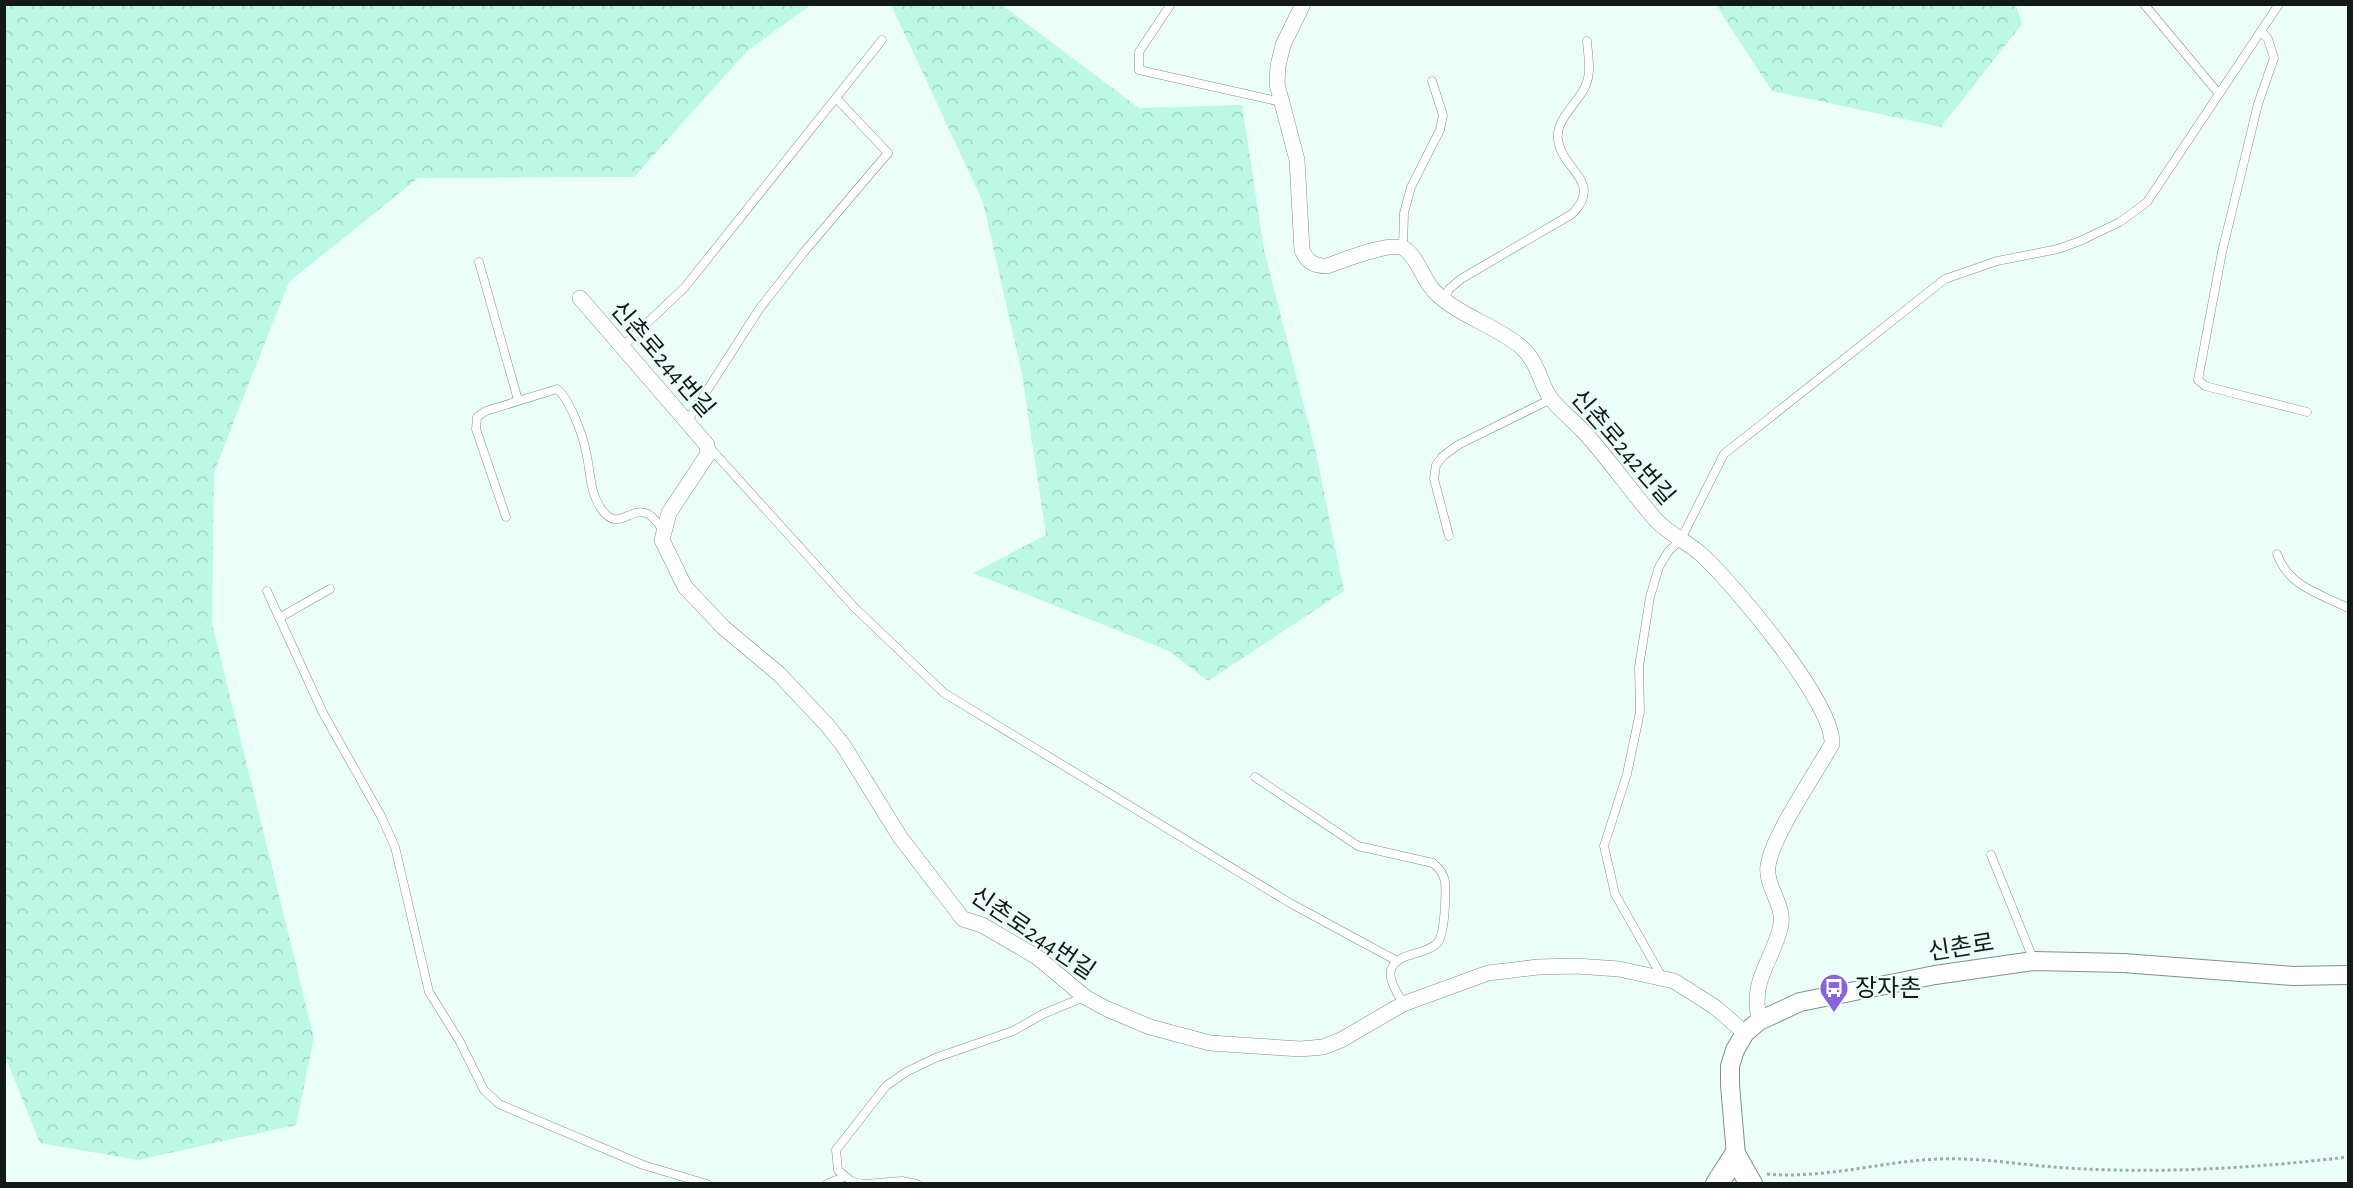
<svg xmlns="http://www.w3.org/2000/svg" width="2353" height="1188" font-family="'Alegreya Sans','Noto Sans KR',sans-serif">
  <defs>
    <pattern id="forest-crowns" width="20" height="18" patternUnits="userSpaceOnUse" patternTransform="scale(1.5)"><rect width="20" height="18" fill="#bbf9e4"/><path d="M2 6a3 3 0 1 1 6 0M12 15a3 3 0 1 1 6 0" fill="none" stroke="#a0d5c3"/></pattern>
  </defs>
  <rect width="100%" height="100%" fill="#ebfef7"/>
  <!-- forest -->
  <g fill="url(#forest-crowns)">
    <path d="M5,4l806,1 -64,46 -113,126 -216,1 -129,104 -75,190 -2,151 102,415 -18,87 -158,35 -98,-17 -35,-87z"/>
    <path d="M891,5h111l137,103 103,-3 22,145 52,203 28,138 -136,90 -39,-30 -196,-78 73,-38 -24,-161 -39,-172z"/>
    <path d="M1716,5h300l6,19 -81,103 -169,-36z"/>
  </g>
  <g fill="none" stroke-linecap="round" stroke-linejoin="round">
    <!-- service casing -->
    <g stroke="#7f908a" stroke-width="9">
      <g id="service">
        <path d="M1171,4l-32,48v18l142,32"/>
        <path d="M2144,4l75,90"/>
        <path d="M2261,31l7,8 6,19 -16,46 -36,148 -24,128 7,6 102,26"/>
        <path d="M1403,248l1,-35 7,-26 29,-57 3,-15 -11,-34"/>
        <path d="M479,262l39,138"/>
        <path d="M1444,300l5,-11 12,-10 111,-65c32,-32 -10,-44 -14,-74 -3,-20 19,-36 27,-53 7,-14 3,-31 2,-46"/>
        <path d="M622,347l63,-60 197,-247"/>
        <path d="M688,420l72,-112 44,-56 84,-99 -52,-55"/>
        <path d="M710,448l144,159 90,86 346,210 107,58"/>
        <path d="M506,517l-30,-88 1,-12 9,-6 71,-22c12,9 26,46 29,63 5,20 3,40 16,58 17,23 28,-5 46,4 6,3 11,11 16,17"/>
        <path d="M1449,536l-15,-57 2,-14 7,-9 15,-11 93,-46"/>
        <path d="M2277,554c12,33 42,39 71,54"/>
        <path d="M267,591l56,122 58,103 14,31 34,145 30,48 25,50 15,14 144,61 64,19"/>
        <path d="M279,618l51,-29"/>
        <path d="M1255,777l103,69 75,17c6,5 11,11 12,19 1,11 0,51 -7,60 -11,14 -41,9 -47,28 -3,11 8,25 12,34"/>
        <path d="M1991,855l43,106"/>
        <path d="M1662,977l-47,-83 -11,-48 23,-72 13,-62 -1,-45 11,-70 9,-30 9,-15 13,-13 43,-85 221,-175 52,-18 61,-12 22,-8 40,-19 27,-20 132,-198"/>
        <path d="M827,1184l17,-7"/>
        <path d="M863,1184l-12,-3 -13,-11 -2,-20 50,-64 20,-14 29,-14 78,-27 30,-17 41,-17"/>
        <path d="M865,1184l37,-3 15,3"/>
      </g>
    </g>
    <!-- minor casing -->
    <g stroke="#7f908a" stroke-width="16">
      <g id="minor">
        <path d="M1303,4l-20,41 -5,21 -1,18 20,76 5,90c5,12 12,16 25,16 15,-5 65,-26 78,-17 14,10 18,32 31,44 24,23 58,32 84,53 20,17 19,38 32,54 10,12 22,21 32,32 26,28 47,60 72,88 14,15 32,22 47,36 32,30 131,147 129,188 -16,29 -60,92 -64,122 -3,22 19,40 12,63 -10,37 -29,49 -21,92"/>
        <path d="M580,298l127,147 1,9 -39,59 -7,27 23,47 39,41 55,46 48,51 16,20 57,92 63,82 19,6 55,32 48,40 22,12 43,18 60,16 90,6 23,-2 18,-7 62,-36 85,-31 50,-6 38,-1 43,3 55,12 41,26 30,26"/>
      </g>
    </g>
    <!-- tertiary casing -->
    <g stroke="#7f908a" stroke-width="20">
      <path id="tertiary" d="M1737,1167l-7,-82v-19l5,-16 10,-17 14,-12 41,-19 135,-27 99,-14 89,2 170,13 55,-1"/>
    </g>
    <!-- primary casing -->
    <g stroke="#7f908a" stroke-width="24">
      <g id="primary">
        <path d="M1735,1156l16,28"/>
        <path d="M1717,1184l18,-28"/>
      </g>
    </g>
    <!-- path -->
    <path stroke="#9daba6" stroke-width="3" stroke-dasharray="3 3" stroke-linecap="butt" d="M1767,1174c65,6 130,-18 195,-15 35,1 70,7 105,9 94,6 188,0 281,-11"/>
    <!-- service -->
    <use href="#service" stroke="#fff" stroke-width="8"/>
    <!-- minor -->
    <use href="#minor" stroke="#fff" stroke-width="15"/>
    <!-- tertiary -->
    <use href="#tertiary" stroke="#fff" stroke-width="18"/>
    <!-- primary -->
    <use href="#primary" stroke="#fff" stroke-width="22"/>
  </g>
  <!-- icons -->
  <defs>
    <g id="bus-pin" transform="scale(1.5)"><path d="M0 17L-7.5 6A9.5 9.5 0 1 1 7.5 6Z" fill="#8962dd" stroke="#ebfef7"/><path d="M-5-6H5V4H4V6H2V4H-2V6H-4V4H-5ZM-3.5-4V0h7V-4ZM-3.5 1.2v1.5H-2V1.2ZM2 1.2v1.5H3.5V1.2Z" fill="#fff"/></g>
  </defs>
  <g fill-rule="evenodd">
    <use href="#bus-pin" x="1834" y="988"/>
  </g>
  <g text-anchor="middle" stroke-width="4.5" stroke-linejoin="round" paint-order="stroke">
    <!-- street labels -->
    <g font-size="24" fill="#121916" stroke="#ebfef7">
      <text transform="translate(663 359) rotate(49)" y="8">신촌로244번길</text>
      <text transform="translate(1623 447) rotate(49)" y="8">신촌로242번길</text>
      <text transform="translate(1033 933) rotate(34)" y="8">신촌로244번길</text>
      <text transform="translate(1961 947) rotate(-9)" y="8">신촌로</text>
    </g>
    <!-- poi labels -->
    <g font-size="24" fill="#121916" stroke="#ebfef7" text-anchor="start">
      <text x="1855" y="996">장자촌</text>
    </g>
  </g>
  <!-- border -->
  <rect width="2353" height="1188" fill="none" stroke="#121916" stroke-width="12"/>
</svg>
